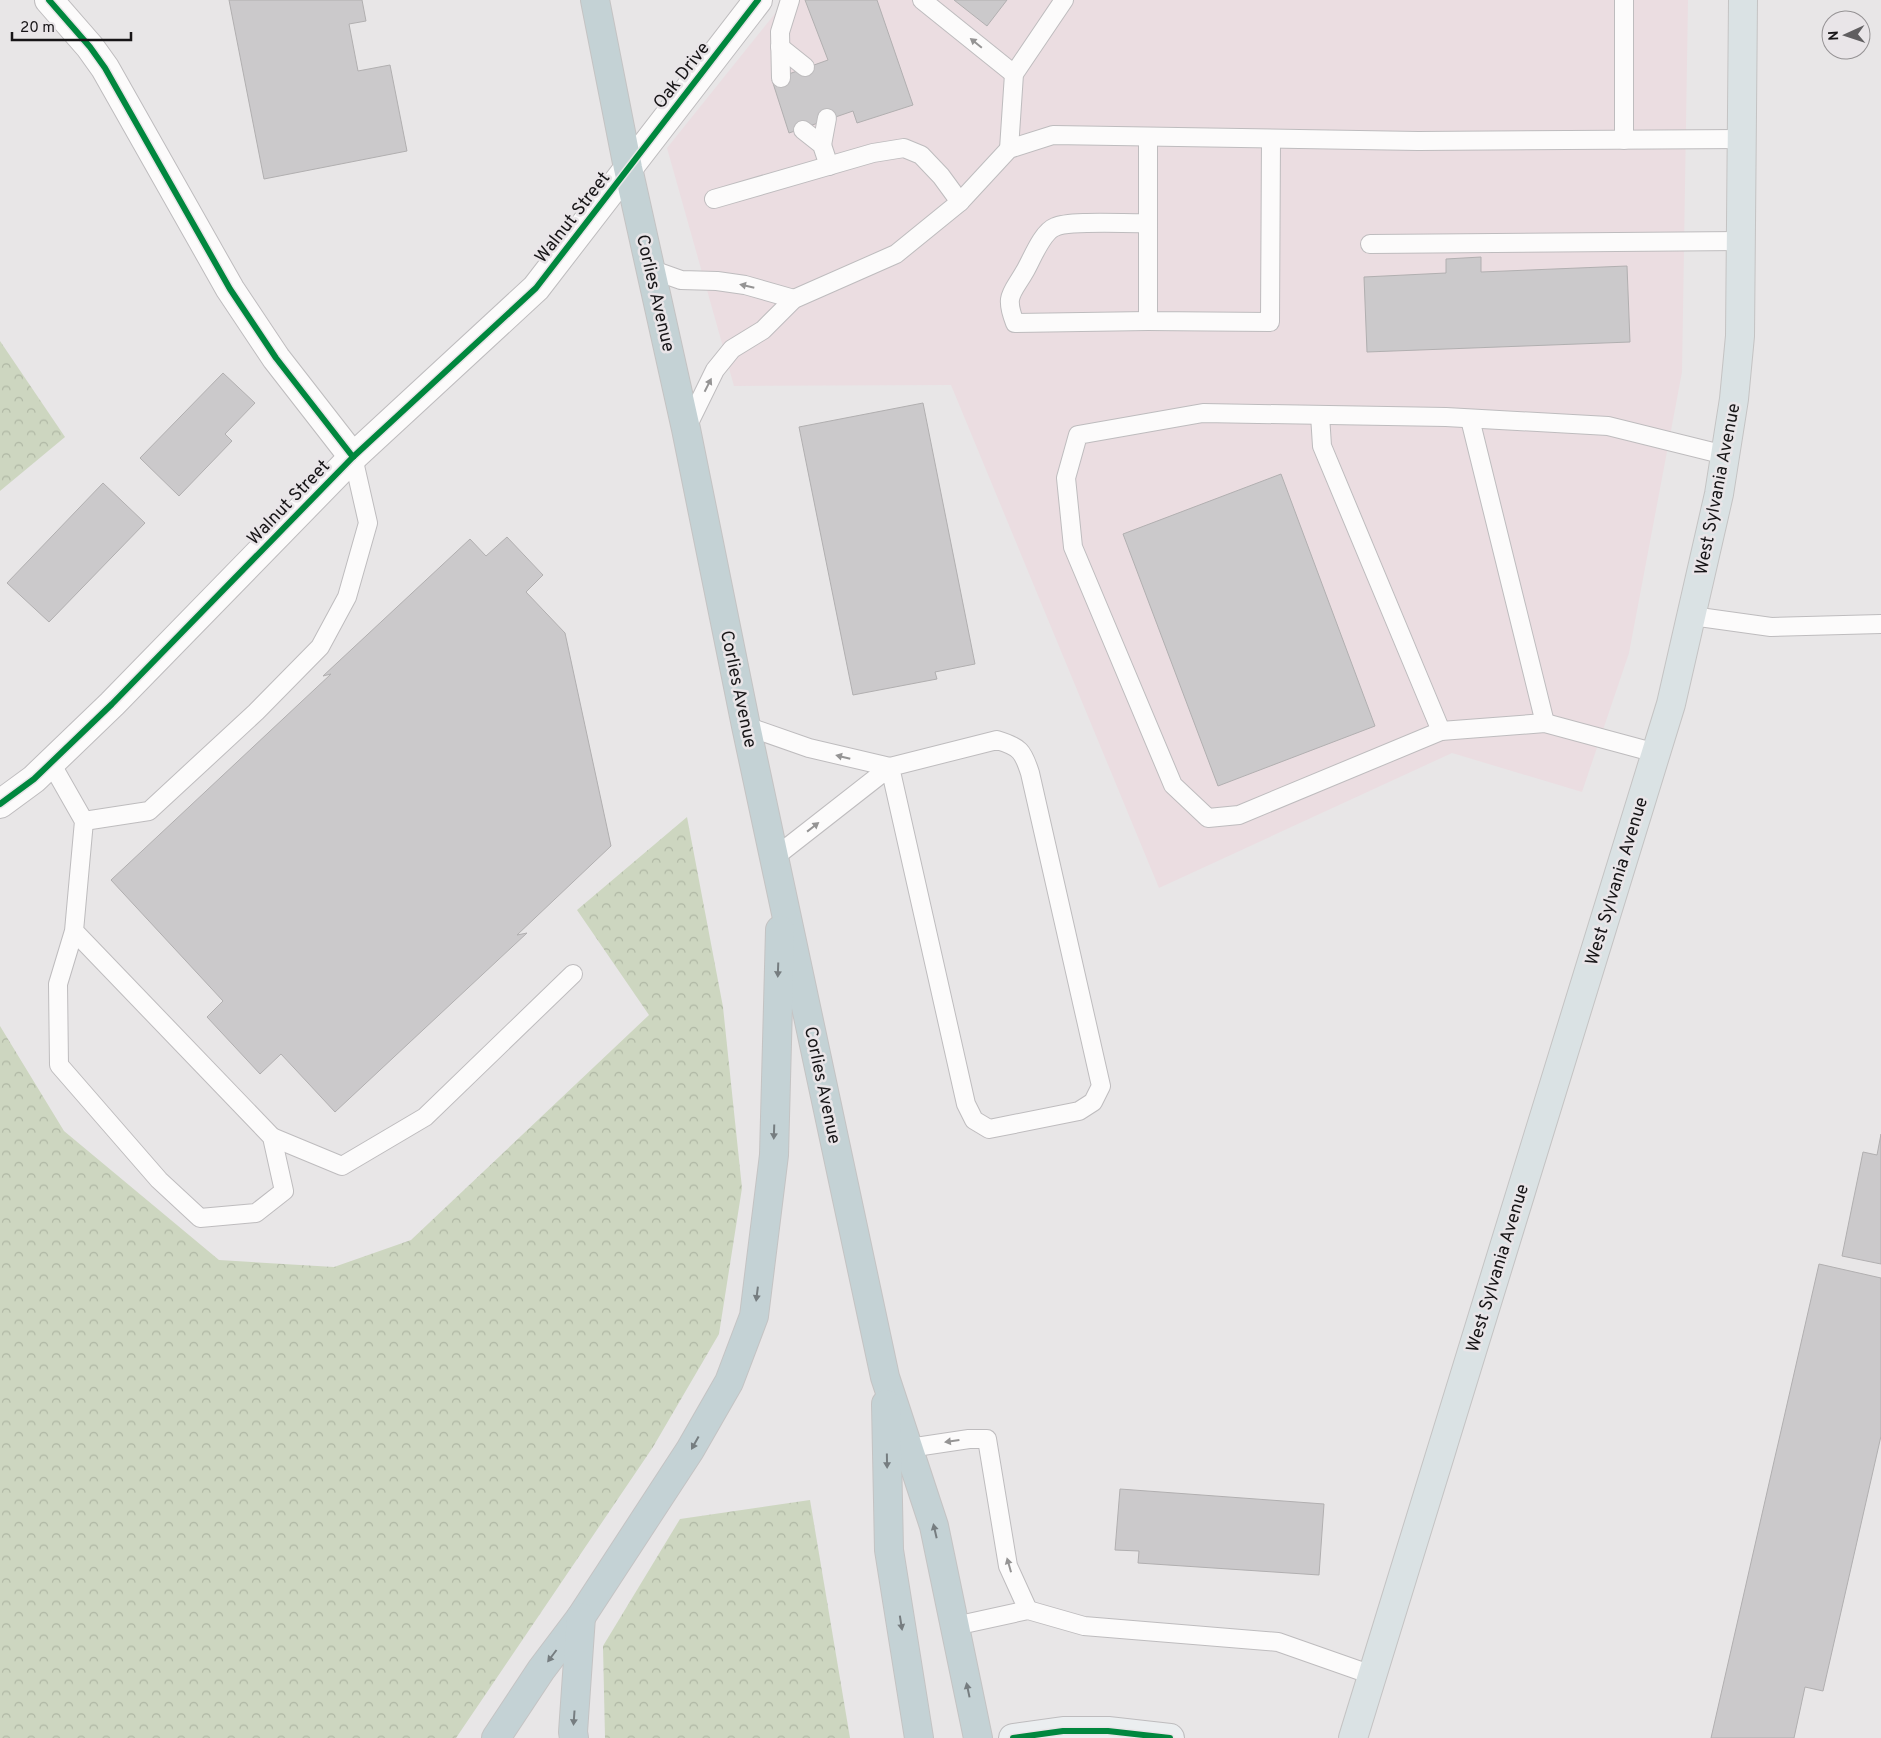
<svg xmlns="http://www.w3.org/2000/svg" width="1881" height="1738" font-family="Overpass,sans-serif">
  <defs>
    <pattern id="forest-crowns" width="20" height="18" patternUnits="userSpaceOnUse" patternTransform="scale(1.25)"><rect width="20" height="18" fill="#cdd6c0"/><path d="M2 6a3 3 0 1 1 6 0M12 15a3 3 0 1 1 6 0" fill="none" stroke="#afb7a4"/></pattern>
  </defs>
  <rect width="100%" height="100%" fill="#e8e6e7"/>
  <!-- commercial -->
  <path fill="#ebdde1" d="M786,0h902l-6,372 -53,281 -47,139 -130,-39 -293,135 -208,-503 -217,1 -67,-238z"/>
  <!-- forest -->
  <g fill="url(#forest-crowns)">
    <path d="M0,341l65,96 -65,54z"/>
    <path d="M687,817l36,190 19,181 -23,146 -66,113 -197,291h-456v-712l64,105 155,129 115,7 77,-27 238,-225 -72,-105z"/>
    <path d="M810,1500l40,238h-245l-2,-92 77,-127z"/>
  </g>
  <!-- building -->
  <g fill="#cbc9cb" stroke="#b1afb0">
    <path d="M229,0h133l4,21 -17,3 9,47 32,-6 17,86 -143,28z"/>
    <path d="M805,0h72l36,105 -56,18 -4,-12 -64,22 -17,-53 56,-20z"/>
    <path d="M954,0h53l-20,26z"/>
    <path d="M1481,257v15l146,-6 3,76 -263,10 -3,-75 82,-4v-14z"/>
    <path d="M223,373l32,30 -30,31 7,7 -53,55 -39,-38z"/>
    <path d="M923,403l52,261 -40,8 2,7 -84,16 -54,-268z"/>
    <path d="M1281,474l94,252 -157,60 -95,-252z"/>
    <path d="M103,483l42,40 -96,99 -42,-39z"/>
    <path d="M507,537l36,38 -17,17 39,41 46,213 -94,89 10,-2 -192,179 -54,-58 -21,20 -53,-57 16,-16 -112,-121 220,-206 -8,2 147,-137 16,17z"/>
    <path d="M1881,1134v130l-39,-8 21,-104 14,3z"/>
    <path d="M1819,1264l62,14v158l-58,255 -18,-4 -11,51h-83z"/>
    <path d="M1120,1489l204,15 -5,71 -181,-12 1,-12 -24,-1z"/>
  </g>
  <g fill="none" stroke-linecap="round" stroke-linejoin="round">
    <!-- lane casing -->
    <g stroke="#bebcbe" stroke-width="20">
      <g id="lane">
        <path d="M922,0l92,74"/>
        <path d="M780,47l25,20"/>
        <path d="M781,78l-1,-46 10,-32"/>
        <path d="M803,130l19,15 7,21"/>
        <path d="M1148,137v184l122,1 1,-183"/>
        <path d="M1624,140v-140"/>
        <path d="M822,145l5,-27"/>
        <path d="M1009,149l5,-75 50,-74"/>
        <path d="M714,199l159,-46 31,-5 17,7 20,21 19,26"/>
        <path d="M1370,244l371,-3"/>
        <path d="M650,269l31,11 36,1 28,4 49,14"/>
        <path d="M1148,321l-133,2c-11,-28 -3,-29 10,-52 7,-12 17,-39 30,-44 15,-7 74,-3 93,-4"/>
        <path d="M1320,415l2,31 119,285"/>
        <path d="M1470,419l75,304"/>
        <path d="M686,429l29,-59 17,-21 31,-19 31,-31 102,-45 64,-52 49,-53 44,-14 365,6 325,-2"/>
        <path d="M1692,616l79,11 110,-3"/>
        <path d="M746,726l63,22 81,19"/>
        <path d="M1656,753l-111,-30 -104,8 -202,84 -31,3 -35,-33 -100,-238 -7,-69 12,-43 125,-22 243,4 162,9 117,29"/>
        <path d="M51,763l33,58 -10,110 -16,53 1,81 100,115 41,38 56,-5 28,-22 -12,-54 -198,-206"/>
        <path d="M84,821l65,-10 107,-99 64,-65 27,-50 21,-74 -15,-66"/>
        <path d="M775,857l115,-90 107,-27c23,7 26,11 33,33l71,313 -8,16 -14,9 -90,18 -15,-9 -8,-16 -76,-337"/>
        <path d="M272,1137l70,29 83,-49 148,-143"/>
        <path d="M909,1448l60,-9h18l21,127 20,44"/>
        <path d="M955,1626l73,-16 56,16 194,16 94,33"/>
      </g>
    </g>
    <!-- street casing -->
    <g stroke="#bebcbe" stroke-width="30">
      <g id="street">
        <path d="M49,0l41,47 15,21 125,221 46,69 77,99"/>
        <path d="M0,804l34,-25 78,-75 241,-247 183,-169 222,-288"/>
      </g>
    </g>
    <!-- secondary casing -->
    <g stroke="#bebcbe" stroke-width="30">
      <path id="secondary" d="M1013,1738l50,-7h45l62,7"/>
    </g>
    <!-- primary casing -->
    <g stroke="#c4c3c3" stroke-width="30">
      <path id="primary" d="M1353,1738l318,-1034 48,-210 15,-95 6,-63 3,-336"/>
    </g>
    <!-- highway casing -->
    <g stroke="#c4c3c3" stroke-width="30">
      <g id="highway">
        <path d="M595,0l33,168 58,261 60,297 139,651 49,149 44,212"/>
        <path d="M886,1404l3,146 30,188"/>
        <path d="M496,1738l45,-68 40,-53 109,-167 39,-68 25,-66 20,-161 6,-225"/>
        <path d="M574,1738l-1,-6 8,-115"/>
      </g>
    </g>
    <!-- lane -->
    <use href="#lane" stroke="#fcfbfb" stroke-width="18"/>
    <!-- street -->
    <use href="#street" stroke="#fcfbfb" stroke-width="28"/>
    <!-- secondary -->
    <use href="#secondary" stroke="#ebeef0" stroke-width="28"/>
    <!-- primary -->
    <use href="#primary" stroke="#dae2e4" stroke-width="28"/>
    <!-- highway -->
    <use href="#highway" stroke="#c4d2d5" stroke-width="28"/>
    <!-- cycleway casing -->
    <g stroke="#e9e5e8" stroke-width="9">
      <g id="cycleway">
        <path d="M49,0l41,47 15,21 125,221 46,69 77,99"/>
        <path d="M0,804l34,-25 78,-75 241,-247 183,-169 222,-288"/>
        <path d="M1013,1738l50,-7h45l62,7"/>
      </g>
    </g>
    <!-- cycleway -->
    <use href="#cycleway" stroke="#00873e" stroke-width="6"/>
  </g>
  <!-- one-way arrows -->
  <defs><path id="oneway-solid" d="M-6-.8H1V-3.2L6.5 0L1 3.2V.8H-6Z" transform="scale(1.25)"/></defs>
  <g fill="#959494">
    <use href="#oneway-solid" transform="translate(976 43) rotate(-141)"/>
    <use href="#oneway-solid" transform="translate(747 286) rotate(-167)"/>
    <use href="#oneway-solid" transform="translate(708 385) rotate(-63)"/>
    <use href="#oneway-solid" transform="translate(843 757) rotate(-166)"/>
    <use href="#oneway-solid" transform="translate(813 827) rotate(-38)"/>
    <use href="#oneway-solid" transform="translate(952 1441) rotate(172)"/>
    <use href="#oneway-solid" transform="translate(1009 1565) rotate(-106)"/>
  </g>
  <g fill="#767d80">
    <use href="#oneway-solid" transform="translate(778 970) rotate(92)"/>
    <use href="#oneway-solid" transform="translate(774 1132) rotate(92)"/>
    <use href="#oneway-solid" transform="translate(757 1294) rotate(97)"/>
    <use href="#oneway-solid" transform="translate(695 1443) rotate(119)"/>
    <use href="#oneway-solid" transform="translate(887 1461) rotate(89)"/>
    <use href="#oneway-solid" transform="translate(935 1531) rotate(-103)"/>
    <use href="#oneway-solid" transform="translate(901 1623) rotate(81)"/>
    <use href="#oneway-solid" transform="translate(552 1656) rotate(127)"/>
    <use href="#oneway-solid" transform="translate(968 1690) rotate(-102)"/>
    <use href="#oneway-solid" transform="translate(574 1718) rotate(94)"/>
  </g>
  <g text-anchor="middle" stroke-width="5" stroke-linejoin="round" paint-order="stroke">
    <!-- street labels -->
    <g font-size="18" fill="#171517" stroke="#e9e5e8">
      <text transform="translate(681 75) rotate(-52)" y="6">Oak Drive</text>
      <text transform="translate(572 217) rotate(-52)" y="6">Walnut Street</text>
      <text transform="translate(656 293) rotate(77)" y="6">Corlies Avenue</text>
      <text transform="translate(1717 489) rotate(-79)" y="6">West Sylvania Avenue</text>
      <text transform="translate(288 502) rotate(-46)" y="6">Walnut Street</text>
      <text transform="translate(739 689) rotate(78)" y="6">Corlies Avenue</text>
      <text transform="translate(1616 881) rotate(-73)" y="6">West Sylvania Avenue</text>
      <text transform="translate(823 1085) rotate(78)" y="6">Corlies Avenue</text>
      <text transform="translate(1497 1268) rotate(-73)" y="6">West Sylvania Avenue</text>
    </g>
  </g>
  <!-- north arrow -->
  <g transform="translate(1846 35) rotate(267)"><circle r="24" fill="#e9e5e8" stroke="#959294"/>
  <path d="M0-4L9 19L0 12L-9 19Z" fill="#605e60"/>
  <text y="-8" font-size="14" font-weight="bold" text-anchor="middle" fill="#171517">N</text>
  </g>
  <!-- scale -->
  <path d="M12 32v8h119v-8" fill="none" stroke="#171517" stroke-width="2.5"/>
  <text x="20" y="32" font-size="15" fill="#171517" stroke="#e9e5e8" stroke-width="4" paint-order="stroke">20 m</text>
</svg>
